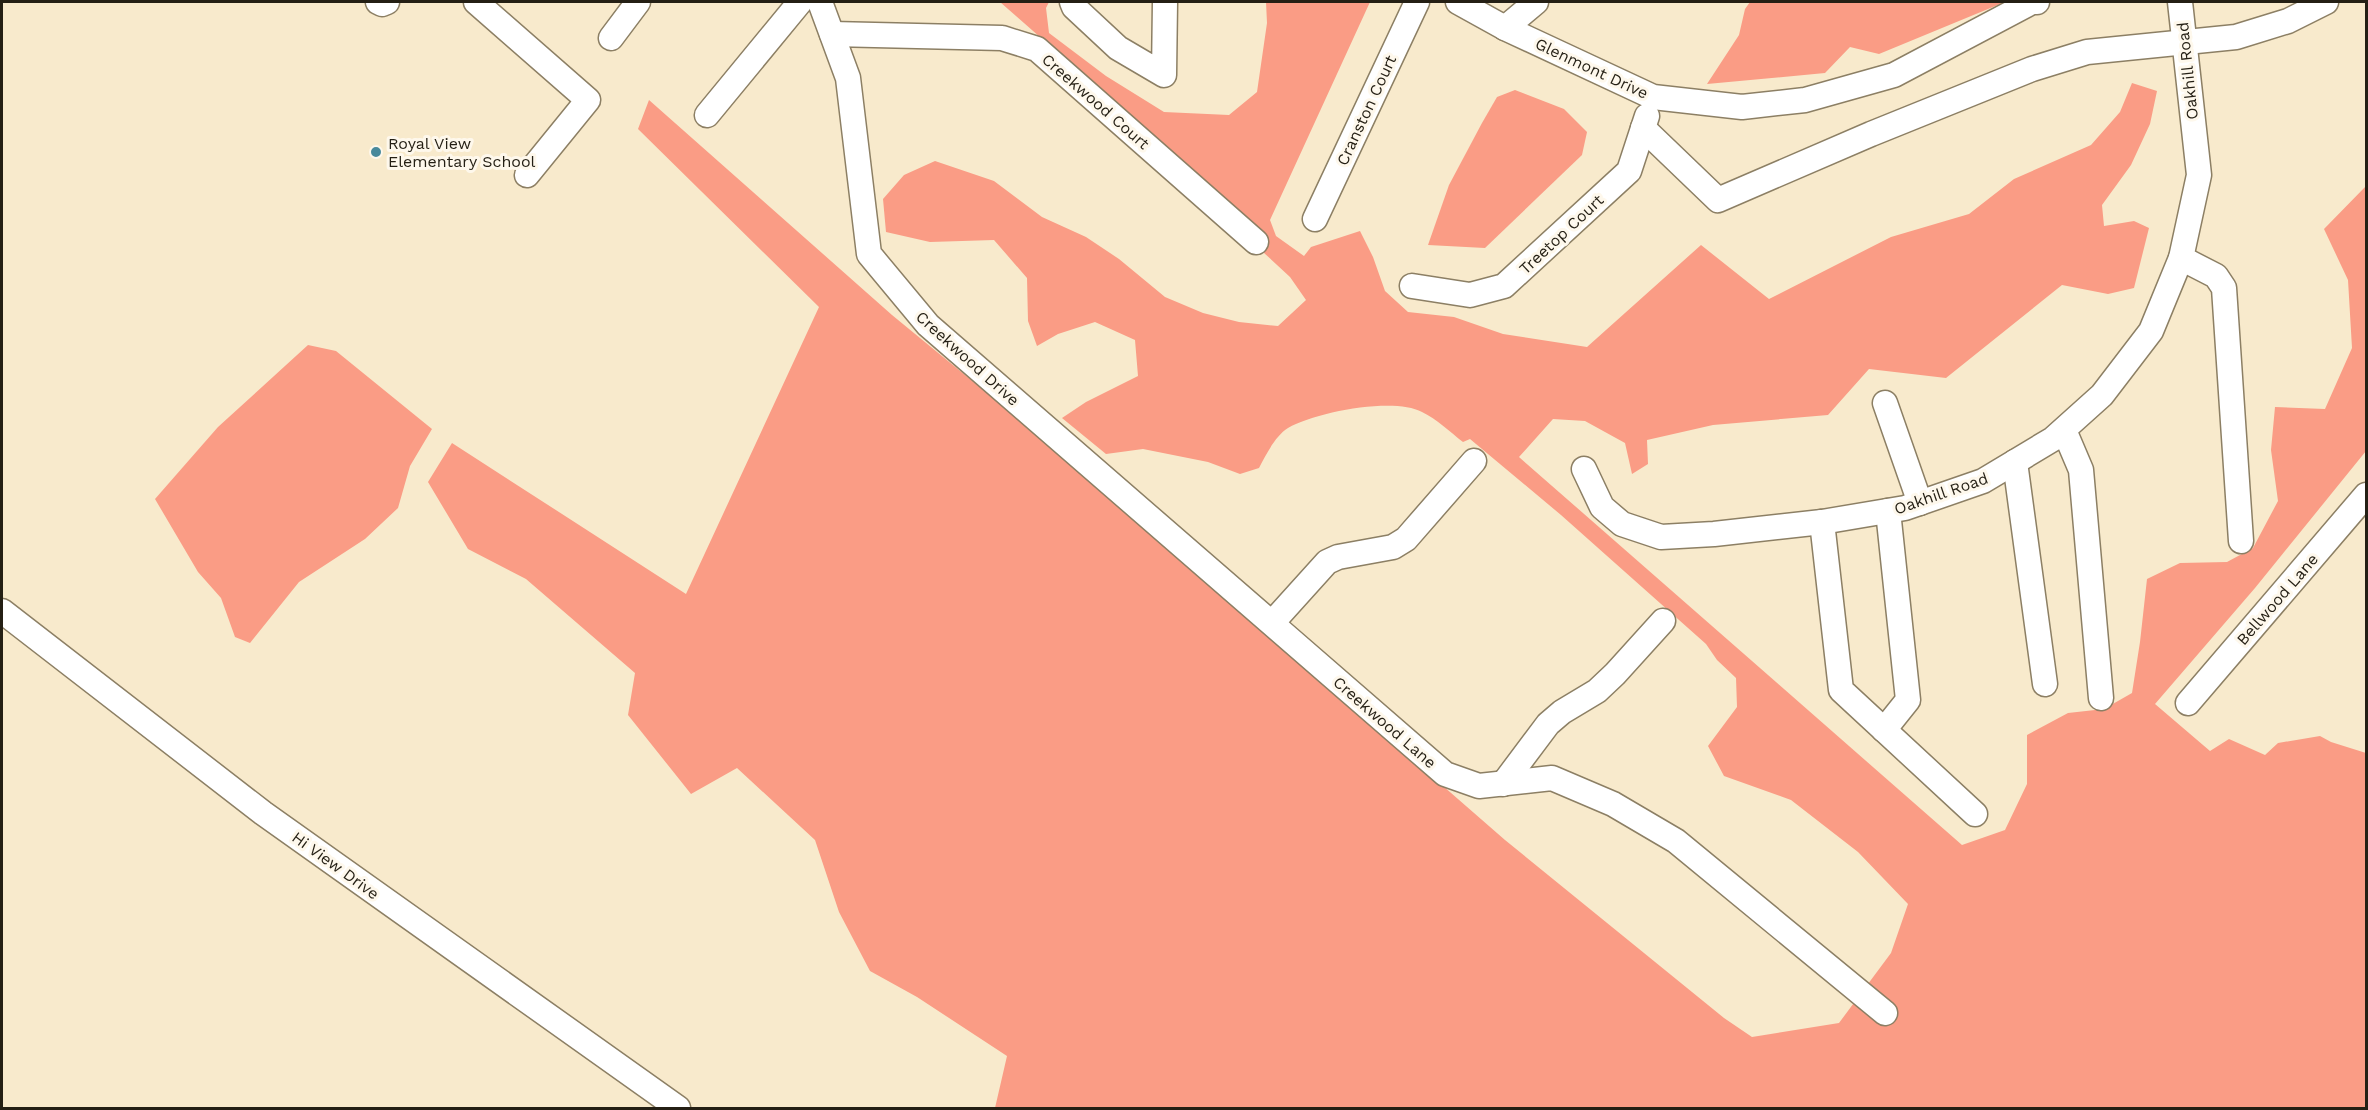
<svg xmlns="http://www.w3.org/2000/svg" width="2368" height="1110" font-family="'Work Sans',sans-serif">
  <rect width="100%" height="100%" fill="#f8eacc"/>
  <!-- forest -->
  <g fill="#fa9c85">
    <path d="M1000,2h49l-3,6 3,25 57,43 58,36 65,3 28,-23 10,-69 -1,-21h104l-100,218 6,16 28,20 7,-9 49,-16 13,26 12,34 23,21 46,5 49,17 84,13 114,-102 68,54 122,-62 78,-23 45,-35 77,-34 29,-33 12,-29 25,8 -7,33 -19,41 -29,40 2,21 30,-5 15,7 -15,60 -26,6 -46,-9 -116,93 -77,-9 -41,46 -115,10 -66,15 1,24 -16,10 -7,-31 -40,-22 -32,-2 -34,38 443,388 43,-15 22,-46v-49l41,-22 36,-4 28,-16 8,-51 7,-63 33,-16 47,-1 26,-14 25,-47 -7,-51 4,-43 50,2 27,-61 -4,-68 -24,-51 42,-43v265l-111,137 -100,116 55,47 19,-12 36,16 13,-12 42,-7 11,6 35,11v355h-1371l12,-52 -90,-59 -47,-26 -31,-59 -24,-72 -78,-72 -46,26 -63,-79 7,-42 -109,-94 -58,-30 -40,-67 24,-39 234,151 133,-287 -181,-178 11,-29 243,215 185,152 428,373 219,178 28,19 87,-14 52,-70 17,-49 -50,-52 -67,-52 -67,-24 -16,-30 29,-39 -1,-29 -19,-18 -11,-16 -145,-129 -91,-76 -7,3c-13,-10 -26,-23 -41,-30 -28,-15 -106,0 -134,16 -13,8 -22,27 -29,40l-19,6 -32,-12 -65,-13 -37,5 -44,-36 24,-16 52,-26 -3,-36 -40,-18 -37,12 -21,12 -9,-25 -1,-43 -33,-38 -64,2 -44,-10 -3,-33 21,-24 31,-14 59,20 48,36 44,20 33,22 46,38 38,16 36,9 39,4 28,-26 -16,-23 -27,-25 -8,-26z"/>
    <path d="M1750,2h255l-126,52 -29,-7 -25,26 -118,11 32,-49 6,-26z"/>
    <path d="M1515,90l49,19 23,23 -5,23 -97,93 -57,-3 21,-60 33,-62 15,-26z"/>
    <path d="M308,345l28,6 96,78 -22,37 -12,42 -33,31 -66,43 -49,61 -15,-6 -14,-39 -23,-26 -43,-73 63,-72z"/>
  </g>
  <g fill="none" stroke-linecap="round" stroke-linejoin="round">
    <!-- minor casing -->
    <g stroke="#8c7f64" stroke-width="27">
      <g id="minor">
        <path d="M378,2l4,2 5,-2"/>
        <path d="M476,2l112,98 -61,75"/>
        <path d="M820,2l28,76 21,176 59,71 517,449 34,12 73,-8 61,26 63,37 209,172"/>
        <path d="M1072,2l2,5 44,41 46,27 1,-73"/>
        <path d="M1458,2l47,26 148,69 89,10 63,-7 89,-25 138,-73h5"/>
        <path d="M1505,28l31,-26"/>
        <path d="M832,34l170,4 35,11 219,193"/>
        <path d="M611,38l27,-36"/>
        <path d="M707,115l93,-113"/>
        <path d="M1643,128l75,72 153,-66 161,-65 55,-17 149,-15 52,-16 38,-19"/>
        <path d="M1315,219l102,-217"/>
        <path d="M2181,258l35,18 8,12 17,253"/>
        <path d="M1412,286l58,9 34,-9 125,-115 18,-55"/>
        <path d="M1885,403l35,100"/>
        <path d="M2064,430l17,40 20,228"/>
        <path d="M2015,462l30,222"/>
        <path d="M1584,469l18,38 20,17 39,13 53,-3 108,-12 83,-14 78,-27 70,-42 49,-44 49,-64 30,-73 18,-83 -19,-173"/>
        <path d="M1822,522l19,168 134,124"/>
        <path d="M2,611l261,202 415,295"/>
        <path d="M1272,623l55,-61 11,-5 55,-10 13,-8 68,-78"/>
        <path d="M2188,703l178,-208"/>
        <path d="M1884,730l24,-30 -20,-189"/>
        <path d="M1503,784l45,-60 14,-12 35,-21 18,-17 48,-53"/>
      </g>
    </g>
    <!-- minor -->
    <use href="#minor" stroke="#fff" stroke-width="24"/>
  </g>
  <!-- markers -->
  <circle fill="#48899b" stroke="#fef8ec" stroke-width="2" cx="376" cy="152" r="6"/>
  <g text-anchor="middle" stroke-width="6" stroke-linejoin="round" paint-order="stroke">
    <!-- street labels -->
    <g font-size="16" fill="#241f14" stroke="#fef8ec">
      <text transform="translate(1592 68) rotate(25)" y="6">Glenmont Drive</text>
      <text transform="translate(2187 71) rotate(-96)" y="6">Oakhill Road</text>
      <text transform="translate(1096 101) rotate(41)" y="6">Creekwood Court</text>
      <text transform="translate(1366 110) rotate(-65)" y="6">Cranston Court</text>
      <text transform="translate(1561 234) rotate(-43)" y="6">Treetop Court</text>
      <text transform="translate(968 358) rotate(42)" y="6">Creekwood Drive</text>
      <text transform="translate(1941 493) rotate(-19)" y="6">Oakhill Road</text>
      <text transform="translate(2277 599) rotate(-49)" y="6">Bellwood Lane</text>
      <text transform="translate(1385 722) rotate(41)" y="6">Creekwood Lane</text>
      <text transform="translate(336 865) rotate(36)" y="6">Hi View Drive</text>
    </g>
    <!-- poi labels -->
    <g font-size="16" fill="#241f14" stroke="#fef8ec" text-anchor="start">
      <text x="388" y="149">Royal View<tspan x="388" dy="18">Elementary School</tspan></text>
    </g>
  </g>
  <!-- border -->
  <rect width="2368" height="1110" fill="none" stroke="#241f14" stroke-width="6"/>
</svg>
